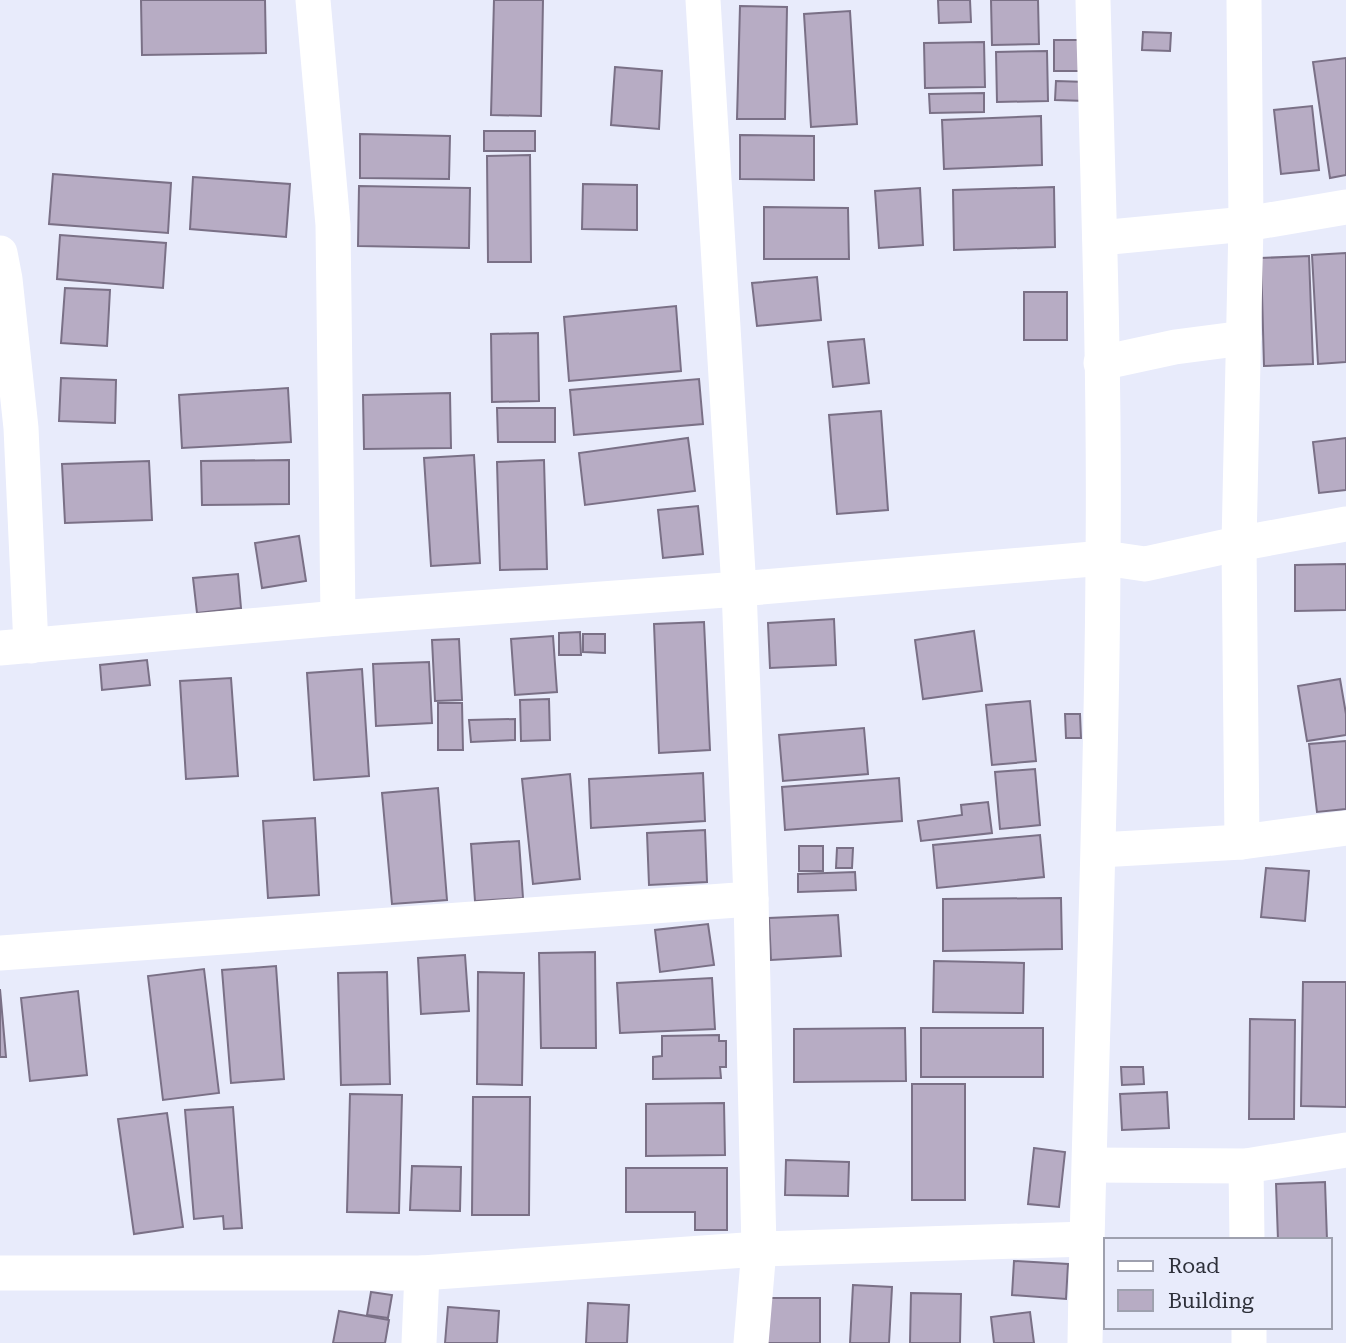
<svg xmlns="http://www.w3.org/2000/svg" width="1346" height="1343" font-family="'Roboto Serif',serif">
  <rect width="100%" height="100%" fill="#e8ebfb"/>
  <!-- building -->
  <g fill="#b7acc4" stroke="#7a7086" stroke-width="2">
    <path d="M141,0h124l1,53 -124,2z"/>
    <path d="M494,0h49l-2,116 -50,-1z"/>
    <path d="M938,0h32l1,22 -32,1z"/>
    <path d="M991,0h47l1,44 -47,1z"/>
    <path d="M740,6l47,1 -2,112h-48z"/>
    <path d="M850,11l7,113 -46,3 -7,-113z"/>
    <path d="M1143,32l28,1 -1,18 -28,-1z"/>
    <rect x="1054" y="40" width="37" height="31"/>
    <path d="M984,42l1,45 -60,1 -1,-45z"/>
    <path d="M1047,51l1,50 -51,1 -1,-50z"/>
    <path d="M1346,58v117l-16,3 -17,-116z"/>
    <path d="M615,67l47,4 -3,58 -48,-4z"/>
    <path d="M1056,81l31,1 -1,19 -31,-1z"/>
    <path d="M984,93v19l-54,1 -1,-19z"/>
    <path d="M1312,106l7,64 -38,4 -7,-64z"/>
    <path d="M1041,116l1,49 -98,4 -2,-49z"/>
    <rect x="484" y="131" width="51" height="20"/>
    <path d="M360,134l90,2 -1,43 -89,-1z"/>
    <path d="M740,135l74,1v44l-74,-1z"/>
    <path d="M530,155l1,107h-43l-1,-106z"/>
    <path d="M53,174l118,9 -3,50 -119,-9z"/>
    <path d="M193,177l97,7 -4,53 -96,-8z"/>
    <path d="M583,184l54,1v45l-55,-1z"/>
    <path d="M359,186l111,2 -1,60 -111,-2z"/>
    <path d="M1054,187l1,60 -101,3 -1,-60z"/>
    <path d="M920,188l3,57 -44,3 -4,-57z"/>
    <path d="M764,207l84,1 1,51h-85z"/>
    <path d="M60,235l106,8 -3,45 -106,-9z"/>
    <path d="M1346,253v109l-28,2 -6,-109z"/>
    <path d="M1309,256l4,108 -49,2 -3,-108z"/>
    <path d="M817,277l4,43 -64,6 -5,-43z"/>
    <path d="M65,288l45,2 -3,56 -46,-3z"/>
    <rect x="1024" y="292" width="43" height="48"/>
    <path d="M676,306l5,65 -112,10 -5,-64z"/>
    <path d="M538,333l1,68 -47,1 -1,-68z"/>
    <path d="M864,339l5,44 -36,4 -5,-45z"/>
    <path d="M61,378l55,2 -1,43 -56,-2z"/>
    <path d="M699,379l4,45 -129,11 -4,-45z"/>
    <path d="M288,388l3,54 -109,6 -3,-53z"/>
    <path d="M450,393l1,55 -87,1 -1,-54z"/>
    <path d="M497,408h58v34h-57z"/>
    <path d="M881,411l7,99 -51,4 -8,-99z"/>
    <path d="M688,438l7,53 -110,14 -6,-52z"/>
    <path d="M1346,438v52l-27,3 -6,-51z"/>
    <path d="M474,455l6,108 -49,3 -7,-108z"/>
    <path d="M289,460v44l-87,1 -1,-44z"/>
    <path d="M544,460l3,109 -47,1 -3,-108z"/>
    <path d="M149,461l3,59 -87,3 -3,-59z"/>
    <path d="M698,506l5,48 -40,4 -5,-48z"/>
    <path d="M299,536l7,45 -44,7 -7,-45z"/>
    <path d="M1346,564v46l-51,1v-46z"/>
    <path d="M238,574l3,34 -44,5 -4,-35z"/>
    <path d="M834,619l2,46 -66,3 -2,-45z"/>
    <path d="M704,622l6,128 -51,3 -5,-129z"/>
    <path d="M974,631l8,60 -59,8 -8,-59z"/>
    <path d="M580,632l1,23h-22v-22z"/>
    <path d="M583,634h22v19l-22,-1z"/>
    <path d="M553,636l4,56 -42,3 -4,-56z"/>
    <path d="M459,639l3,61 -27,1 -3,-61z"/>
    <path d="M147,660l3,25 -48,5 -2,-25z"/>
    <path d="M429,662l3,61 -56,3 -3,-62z"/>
    <path d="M362,669l7,107 -55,4 -7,-107z"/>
    <path d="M231,678l7,98 -52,3 -6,-98z"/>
    <path d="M1340,679l6,35v21l-39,6 -9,-55z"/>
    <path d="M549,699l1,41 -29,1 -1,-41z"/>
    <path d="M1030,701l6,60 -44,4 -6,-60z"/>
    <path d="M438,703h24l1,47h-25z"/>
    <path d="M1065,714h15l1,24h-15z"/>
    <path d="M515,719v21l-44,2 -2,-22z"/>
    <path d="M864,728l4,46 -85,7 -4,-46z"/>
    <path d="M1346,741v68l-29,3 -8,-68z"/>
    <path d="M1035,769l5,56 -40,4 -5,-57z"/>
    <path d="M703,773l2,48 -114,7 -2,-49z"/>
    <path d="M570,774l10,105 -47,5 -11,-105z"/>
    <path d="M899,778l3,43 -117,9 -3,-43z"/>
    <path d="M438,788l9,112 -55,4 -10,-111z"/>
    <path d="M988,802l4,31 -71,8 -3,-20 44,-6 -1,-10z"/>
    <path d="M315,818l4,77 -51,3 -5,-77z"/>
    <path d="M705,830l2,52 -58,3 -2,-52z"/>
    <path d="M1040,835l4,42 -107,11 -4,-43z"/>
    <path d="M519,841l4,57 -48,3 -4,-57z"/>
    <rect x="799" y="846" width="24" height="25"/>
    <path d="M837,848h16l-1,20h-16z"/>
    <path d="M1266,868l43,3 -4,50 -44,-4z"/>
    <path d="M855,872l1,18 -58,2v-18z"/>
    <path d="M1061,898l1,51 -119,2v-52z"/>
    <path d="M838,915l3,41 -70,4 -2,-42z"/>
    <path d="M708,924l6,41 -54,7 -5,-42z"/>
    <path d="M595,952l1,96h-55l-2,-95z"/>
    <path d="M465,955l4,56 -48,3 -3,-56z"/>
    <path d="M934,961l90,2 -1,50 -90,-1z"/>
    <path d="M276,966l8,113 -53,4 -9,-113z"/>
    <path d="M204,969l15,124 -56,7 -15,-124z"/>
    <path d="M387,972l3,112 -49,1 -3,-112z"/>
    <path d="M478,972l46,1 -2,112 -45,-1z"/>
    <path d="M712,978l3,51 -95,4 -3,-50z"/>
    <path d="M1303,982h43v125l-45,-1z"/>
    <path d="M0,989l6,68h-6z"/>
    <path d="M78,991l9,84 -57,6 -9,-83z"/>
    <path d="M1250,1019l45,1 -1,99h-45z"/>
    <path d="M905,1028l1,53 -112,1v-53z"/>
    <rect x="921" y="1028" width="122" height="49"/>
    <path d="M719,1035v6h7v26h-6l1,11 -68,1v-22l9,-1v-20z"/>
    <path d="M1121,1067h22l1,17 -22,1z"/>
    <rect x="912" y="1084" width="53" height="116"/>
    <path d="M1167,1092l2,36 -47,2 -2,-36z"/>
    <path d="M350,1094l52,1 -3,118 -52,-1z"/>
    <path d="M473,1097h57l-1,118h-57z"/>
    <path d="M724,1103l1,52 -79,1v-52z"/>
    <path d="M233,1107l9,121 -18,1 -1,-13 -29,3 -9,-109z"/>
    <path d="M167,1113l16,114 -49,7 -16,-115z"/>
    <path d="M1034,1148l31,4 -6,55 -31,-3z"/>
    <path d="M786,1160l63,2 -1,34 -63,-1z"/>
    <path d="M412,1166l49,1 -1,44 -50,-1z"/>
    <path d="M626,1168h101v62h-32v-18h-69z"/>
    <path d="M1325,1182l2,58h-49l-2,-56z"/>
    <path d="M1014,1261l54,3 -2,35 -54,-4z"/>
    <path d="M853,1285l39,2 -3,56h-39z"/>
    <path d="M371,1292l21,3 -4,23 -21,-3z"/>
    <path d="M911,1293l50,1 -1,49h-50z"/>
    <path d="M766,1298h54v45h-53z"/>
    <path d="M588,1303l41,2 -2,38h-41z"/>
    <path d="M448,1307l51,4 -2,32h-52z"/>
    <path d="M339,1311l50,9 -4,23h-52z"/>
    <path d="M1030,1312l4,31h-40l-3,-26z"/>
  </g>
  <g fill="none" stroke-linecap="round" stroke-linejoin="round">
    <!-- street -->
    <g stroke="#fff" stroke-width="35">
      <path d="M313,0l20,225 5,393"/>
      <path d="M703,0l36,589 12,310 8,350 -8,94"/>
      <path d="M1100,238l146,-14 100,-17"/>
      <path d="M0,253l5,26 16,149 10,218"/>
      <path d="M1101,363l74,-16 69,-9"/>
      <path d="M0,648l338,-30 401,-29 365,-31 41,6 87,-19 114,-21"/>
      <path d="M1242,842l-3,-298 7,-320 -2,-224"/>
      <path d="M1099,850l143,-8 104,-14"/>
      <path d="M0,953l751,-54"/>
      <path d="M1090,1165l156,1 100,-16"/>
      <path d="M1246,1166l1,74"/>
      <path d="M0,1273h422l337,-24 328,-10"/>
      <path d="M1249,1327v16"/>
      <path d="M419,1343l3,-70"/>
      <path d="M1085,1343c4,-261 17,-522 18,-783 2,-186 -5,-373 -10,-560"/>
    </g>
  </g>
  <!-- legend -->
  <rect x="1104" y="1238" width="228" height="91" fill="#e8ebfb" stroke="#9ea0ae" stroke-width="2"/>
  <rect x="1118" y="1261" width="35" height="10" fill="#ffffff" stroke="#9ea0ae" stroke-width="2"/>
  <text x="1168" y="1273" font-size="21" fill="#2e303a">Road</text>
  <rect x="1118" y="1290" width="35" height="21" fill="#b7acc4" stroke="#9ea0ae" stroke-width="2"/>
  <text x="1168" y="1308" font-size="21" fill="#2e303a">Building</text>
</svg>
